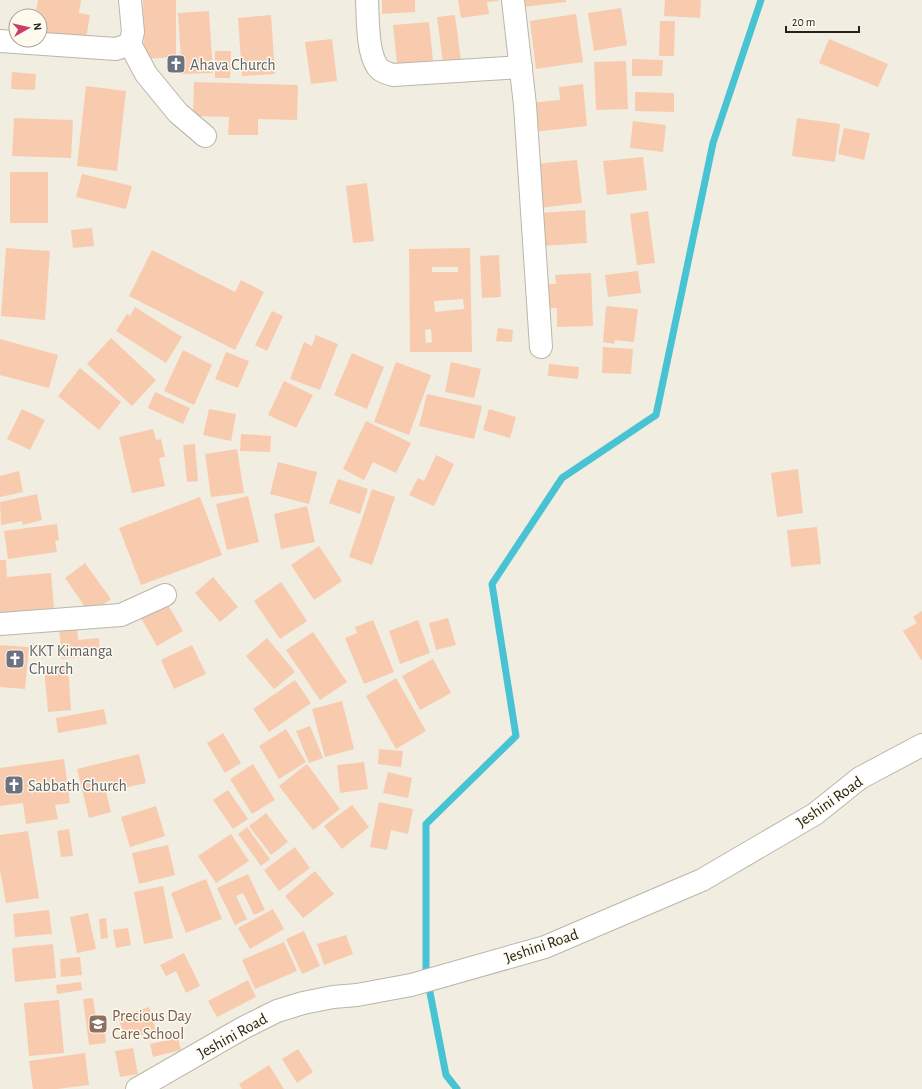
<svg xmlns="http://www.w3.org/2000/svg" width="922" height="1089" font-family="'Alegreya Sans',sans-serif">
  <rect width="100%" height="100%" fill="#f1ede0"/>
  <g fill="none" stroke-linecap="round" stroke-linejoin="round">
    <!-- stream -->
    <path stroke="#47c3d4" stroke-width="7" d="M457,1089l-11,-14 -20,-103v-148l90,-88 -24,-152 70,-106 94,-63 57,-272 48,-143"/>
  </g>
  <!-- building -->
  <g fill="#f9cbae" fill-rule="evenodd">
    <path d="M38,0h43l-2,13 11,2 -5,29 -45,-9v-19h-5z"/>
    <path d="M143,0h33v57l-32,2z"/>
    <path d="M382,0h33v12l-33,2z"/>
    <path d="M458,0h40v1l-11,1 2,12 -28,4z"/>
    <path d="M521,0h45v2l-44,5z"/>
    <path d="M665,0h36l-1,18 -36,-2z"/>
    <path d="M621,8l6,37 -33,6 -6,-38z"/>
    <path d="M209,11l4,62 -31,1 -4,-61z"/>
    <path d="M576,14l7,48 -47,7 -6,-48z"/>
    <path d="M271,15l4,59 -33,2 -4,-58z"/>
    <path d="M455,15l7,54 -18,2 -7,-54z"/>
    <path d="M660,21h15l-1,35h-15z"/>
    <path d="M429,22l4,39 -36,3 -4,-39z"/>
    <path d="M332,39l5,42 -26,3 -6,-42z"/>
    <path d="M829,39l59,25 -10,23 -59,-24z"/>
    <path d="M215,51h16l-1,27h-15z"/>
    <path d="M632,59l31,1 -1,16h-30z"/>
    <path d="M626,61l2,48 -32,1 -2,-48z"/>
    <path d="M12,72l24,2 -1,16 -24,-1z"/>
    <path d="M194,82l104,3 -1,35 -39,-1v16h-30l1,-18 -36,-1z"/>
    <path d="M583,84l4,42 -54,6 -4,-29 31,-3 -1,-13z"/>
    <path d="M86,86l40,5 -9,80 -40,-5z"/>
    <path d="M635,92l39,1v19l-39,-1z"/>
    <path d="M14,118l59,2 -2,38 -59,-2z"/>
    <path d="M797,118l43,6 -5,38 -43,-6z"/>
    <path d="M633,121l33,4 -3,27 -33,-4z"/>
    <path d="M844,128l26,5 -6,27 -26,-6z"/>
    <path d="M643,157l4,33 -40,5 -4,-34z"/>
    <path d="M577,160l5,43 -43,5 -4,-44z"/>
    <rect x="10" y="172" width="38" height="51"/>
    <path d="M82,174l50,12 -6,23 -50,-12z"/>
    <path d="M367,183l7,58 -21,2 -7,-57z"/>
    <path d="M585,210l2,33 -46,3 -2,-33z"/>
    <path d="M648,211l7,52 -18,2 -7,-51z"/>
    <path d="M92,228l2,18 -21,2 -2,-18z"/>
    <path d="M6,248l44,3 -5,69 -44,-4z"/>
    <path d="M470,248l2,104h-62l-1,-103zM432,267h26v5h-26zM463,299l1,10 -29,3 -1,-11zM431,329l1,13 -6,1 -1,-13z"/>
    <path d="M152,250l83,42 6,-12 23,12 -29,58 -106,-54z"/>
    <path d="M499,255l2,42 -19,1 -2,-42z"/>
    <path d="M638,271l3,22 -33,4 -3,-22z"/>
    <path d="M591,273l2,53 -36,1v-19l-13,1 -1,-25h13l-1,-9z"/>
    <path d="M606,306l32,3 -4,33 -19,-2 -1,4 -11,-2z"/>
    <path d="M135,307l47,30 -16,26 -50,-32 11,-17 3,2z"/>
    <path d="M272,311l11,5 -16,35 -12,-6z"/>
    <path d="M498,328l15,2 -1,12 -16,-1z"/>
    <path d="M316,335l22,9 -18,46 -30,-11 14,-37 8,4z"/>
    <path d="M111,338l45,42 -24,26 -45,-42z"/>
    <path d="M0,339l58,16 -9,33 -49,-13z"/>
    <path d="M603,347l30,2 -2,25 -29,-1z"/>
    <path d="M183,350l29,15 -18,40 -30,-14z"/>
    <path d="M226,352l23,9 -11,27 -23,-9z"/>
    <path d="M352,353l32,14 -17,42 -33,-14z"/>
    <path d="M396,362l35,13 -22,60 -35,-13z"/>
    <path d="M451,362l30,7 -7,29 -29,-6z"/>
    <path d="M549,364l30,3 -1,12 -30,-3z"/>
    <path d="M80,368l41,34 -22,28 -41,-34z"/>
    <path d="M284,381l29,14 -17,33 -28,-13z"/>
    <path d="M155,392l35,16 -7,16 -35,-16z"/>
    <path d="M427,394l55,12 -8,33 -55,-13z"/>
    <path d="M22,409l23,11 -15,30 -23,-11z"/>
    <path d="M209,409l27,5 -5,27 -28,-6z"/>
    <path d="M489,409l27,8 -6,21 -27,-8z"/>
    <path d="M366,421l45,22 -15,30 -23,-11 -9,18 -21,-11z"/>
    <path d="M153,429l3,11 5,-1 4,18 -6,1 6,28 -33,7 -13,-56z"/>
    <path d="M241,434l30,2 -1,16 -30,-1z"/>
    <path d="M195,444l3,37 -11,1 -4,-37z"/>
    <path d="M237,449l7,44 -33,4 -6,-43z"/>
    <path d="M436,455l18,9 -20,42 -25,-11 9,-17 6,3z"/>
    <path d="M278,462l39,10 -8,32 -39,-10z"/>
    <path d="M798,469l5,44 -26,4 -6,-44z"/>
    <path d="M19,471l4,21 -23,5v-21z"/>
    <path d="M338,479l30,10 -8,25 -31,-11z"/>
    <path d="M372,489l23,8 -23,68 -23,-8z"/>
    <path d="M37,494l5,26 -19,5 -1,-4 -21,4 -1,-23z"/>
    <path d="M248,496l11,46 -32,8 -11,-46z"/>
    <path d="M200,497l22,58 -81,30 -22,-57z"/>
    <path d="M307,506l8,36 -34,7 -7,-35z"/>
    <path d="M57,524l2,16 -4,1 2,11 -49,7 -4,-28z"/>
    <path d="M817,527l4,37 -30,3 -4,-37z"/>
    <path d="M319,546l23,35 -28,19 -23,-35z"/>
    <path d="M0,560h6l1,17 44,-4 3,35 -54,6z"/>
    <path d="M85,563l26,36 -21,15 -25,-36z"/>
    <path d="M213,577l25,30 -18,15 -25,-29z"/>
    <path d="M281,582l26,39 -27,18 -26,-38z"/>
    <path d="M167,603l16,28 -26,15 -16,-28z"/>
    <path d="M922,611v50l-19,-30 14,-8 -4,-6z"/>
    <path d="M448,618l8,27 -20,5 -7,-27z"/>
    <path d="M373,620l21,52 -30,12 -19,-46 12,-5 -2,-6z"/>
    <path d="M418,620l12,33 -30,11 -11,-33z"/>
    <path d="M77,627l1,13 21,-2 1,17 -38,4 -3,-31z"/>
    <path d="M313,632l34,50 -27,18 -34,-50z"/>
    <path d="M267,638l28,34 -21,17 -28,-33z"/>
    <path d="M0,645l29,2 -4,42 -25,-2z"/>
    <path d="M192,645l14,29 -32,15 -13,-29z"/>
    <path d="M433,659l18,34 -31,17 -18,-34z"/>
    <path d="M68,665l3,45 -23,2 -4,-45z"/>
    <path d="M396,678l30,53 -30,18 -30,-53z"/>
    <path d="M295,680l16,23 -42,29 -16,-23z"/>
    <path d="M342,701l12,48 -29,8 -13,-48z"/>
    <path d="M104,709l3,15 -49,9 -2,-15z"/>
    <path d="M310,726l13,32 -14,5 -13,-32z"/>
    <path d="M286,729l20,33 -27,17 -20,-33z"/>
    <path d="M223,733l18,30 -16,10 -18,-30z"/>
    <path d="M379,749l24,2 -2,16 -23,-3z"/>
    <path d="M139,754l7,29 -40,9 5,20 -22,6 -12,-49z"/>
    <path d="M64,759l6,44 -15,2 3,14 -32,5 -3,-21 -23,3v-38z"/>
    <path d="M364,762l4,27 -28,4 -3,-28z"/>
    <path d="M253,764l22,36 -23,14 -22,-35z"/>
    <path d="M307,764l33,45 -27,21 -34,-44z"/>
    <path d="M388,772l24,6 -4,20 -25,-5z"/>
    <path d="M228,790l20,29 -15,10 -20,-29z"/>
    <path d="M379,802l34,7 -5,25 -17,-4 -4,20 -17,-3z"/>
    <path d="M352,805l17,22 -27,22 -18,-23z"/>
    <path d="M156,806l9,30 -35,11 -9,-30z"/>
    <path d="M266,813l22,29 -17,13 -22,-29z"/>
    <path d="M247,827l23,32 -9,7 -23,-32z"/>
    <path d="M69,829l4,27 -12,1 -4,-26z"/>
    <path d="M28,831l11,67 -33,5 -6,-33v-35z"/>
    <path d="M231,834l18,27 -33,22 -18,-27z"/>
    <path d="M168,845l7,30 -36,9 -7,-31z"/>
    <path d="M295,847l15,21 -31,23 -15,-21z"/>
    <path d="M315,871l19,23 -31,24 -18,-22z"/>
    <path d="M248,874l17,36 -11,5 -11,-22 -7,3 11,23 -12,6 -18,-37z"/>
    <path d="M206,879l16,40 -36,14 -15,-40z"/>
    <path d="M163,886l10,52 -29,6 -10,-52z"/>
    <path d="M273,909l11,20 -34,20 -12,-21z"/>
    <path d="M49,910l3,24 -37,3 -2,-23z"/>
    <path d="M88,913l8,36 -19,4 -7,-36z"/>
    <path d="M106,918l2,20 -7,1 -2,-20z"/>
    <path d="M128,928l3,17 -15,3 -3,-18z"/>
    <path d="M304,931l16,35 -18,8 -16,-35z"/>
    <path d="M346,935l7,19 -29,11 -7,-21z"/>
    <path d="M284,942l13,29 -42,18 -13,-29z"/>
    <path d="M53,944l3,34 -41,4 -3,-34z"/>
    <path d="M184,953l16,33 -14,7 -10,-22 -10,5 -6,-11z"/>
    <path d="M80,957l2,18 -21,2 -1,-18z"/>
    <path d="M248,980l8,17 -39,20 -9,-16z"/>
    <path d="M81,982l1,8 -25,4 -1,-9z"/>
    <path d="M93,998l3,20h7l3,25 -17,2 -6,-46z"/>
    <path d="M59,1000l5,53 -35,3 -5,-53z"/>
    <path d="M149,1007l7,24 -30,9 -8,-23z"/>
    <path d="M178,1038l3,12 -28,7 -3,-13z"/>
    <path d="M133,1048l5,26 -18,3 -5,-26z"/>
    <path d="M298,1049l15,23 -16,11 -15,-24z"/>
    <path d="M85,1053l4,32 -32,4h-24l-4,-28z"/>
    <path d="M269,1065l15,24h-42l-3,-5z"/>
  </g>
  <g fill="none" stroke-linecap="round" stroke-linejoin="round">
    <!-- minor casing -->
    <g stroke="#bab6aa" stroke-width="24">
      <g id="minor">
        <path d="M367,0c1,18 0,51 10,66 3,5 9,7 16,9l128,-8"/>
        <path d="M513,0l12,105 16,242"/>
        <path d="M0,41l116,8 14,-5 3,-12 -3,-32"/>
        <path d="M130,44l16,30 32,39 27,23"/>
        <path d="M0,624l121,-9 44,-20"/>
        <path d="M137,1089l106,-61 34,-17 26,-8 30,-6 24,-2 54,-10 134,-38 157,-67 113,-66 45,-36 62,-33"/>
      </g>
    </g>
    <!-- minor -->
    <use href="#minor" stroke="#fff" stroke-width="22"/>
  </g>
  <!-- icons -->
  <defs>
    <g id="church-square" transform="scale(1)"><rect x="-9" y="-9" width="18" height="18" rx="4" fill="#6b7280" stroke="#fefaed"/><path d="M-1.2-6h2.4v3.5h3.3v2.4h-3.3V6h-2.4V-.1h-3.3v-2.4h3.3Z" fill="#fff"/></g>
    <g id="school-square" transform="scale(1)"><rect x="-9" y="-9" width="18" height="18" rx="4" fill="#8d6e63" stroke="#fefaed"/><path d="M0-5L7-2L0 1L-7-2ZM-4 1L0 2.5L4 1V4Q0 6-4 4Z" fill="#fff"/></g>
  </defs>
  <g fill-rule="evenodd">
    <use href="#church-square" x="176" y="64"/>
    <use href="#church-square" x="15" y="659"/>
    <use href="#church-square" x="14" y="785"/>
    <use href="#school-square" x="98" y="1024"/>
  </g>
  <g text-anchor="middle" stroke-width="3" stroke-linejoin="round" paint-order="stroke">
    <!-- worship labels -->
    <g font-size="16" fill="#5b616d" stroke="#fefaed" text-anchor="start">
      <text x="190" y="70">Ahava Church</text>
      <text x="29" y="656">KKT Kimanga<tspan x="29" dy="18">Church</tspan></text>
      <text x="28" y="791">Sabbath Church</text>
    </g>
    <!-- street labels -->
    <g font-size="16" fill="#23221d" stroke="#fefaed">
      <text transform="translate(829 801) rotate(-35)" y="6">Jeshini Road</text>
      <text transform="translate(541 945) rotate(-19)" y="6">Jeshini Road</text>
      <text transform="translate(232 1035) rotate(-29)" y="6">Jeshini Road</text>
    </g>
    <!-- education labels -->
    <g font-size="16" fill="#785e54" stroke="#fefaed" text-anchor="start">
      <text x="112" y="1021">Precious Day<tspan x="112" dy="18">Care School</tspan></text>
    </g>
  </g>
  <!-- north arrow -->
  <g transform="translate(28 28) rotate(82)"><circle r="19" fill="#fefaed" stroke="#a6a49a"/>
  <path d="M0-3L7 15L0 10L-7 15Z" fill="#cb3e6a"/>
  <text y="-6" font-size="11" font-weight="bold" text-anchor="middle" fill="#23221d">N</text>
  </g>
  <!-- scale -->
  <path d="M786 26v6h73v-6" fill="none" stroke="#23221d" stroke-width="2"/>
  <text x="792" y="26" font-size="12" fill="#23221d" stroke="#fefaed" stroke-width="3" paint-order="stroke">20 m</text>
</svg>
